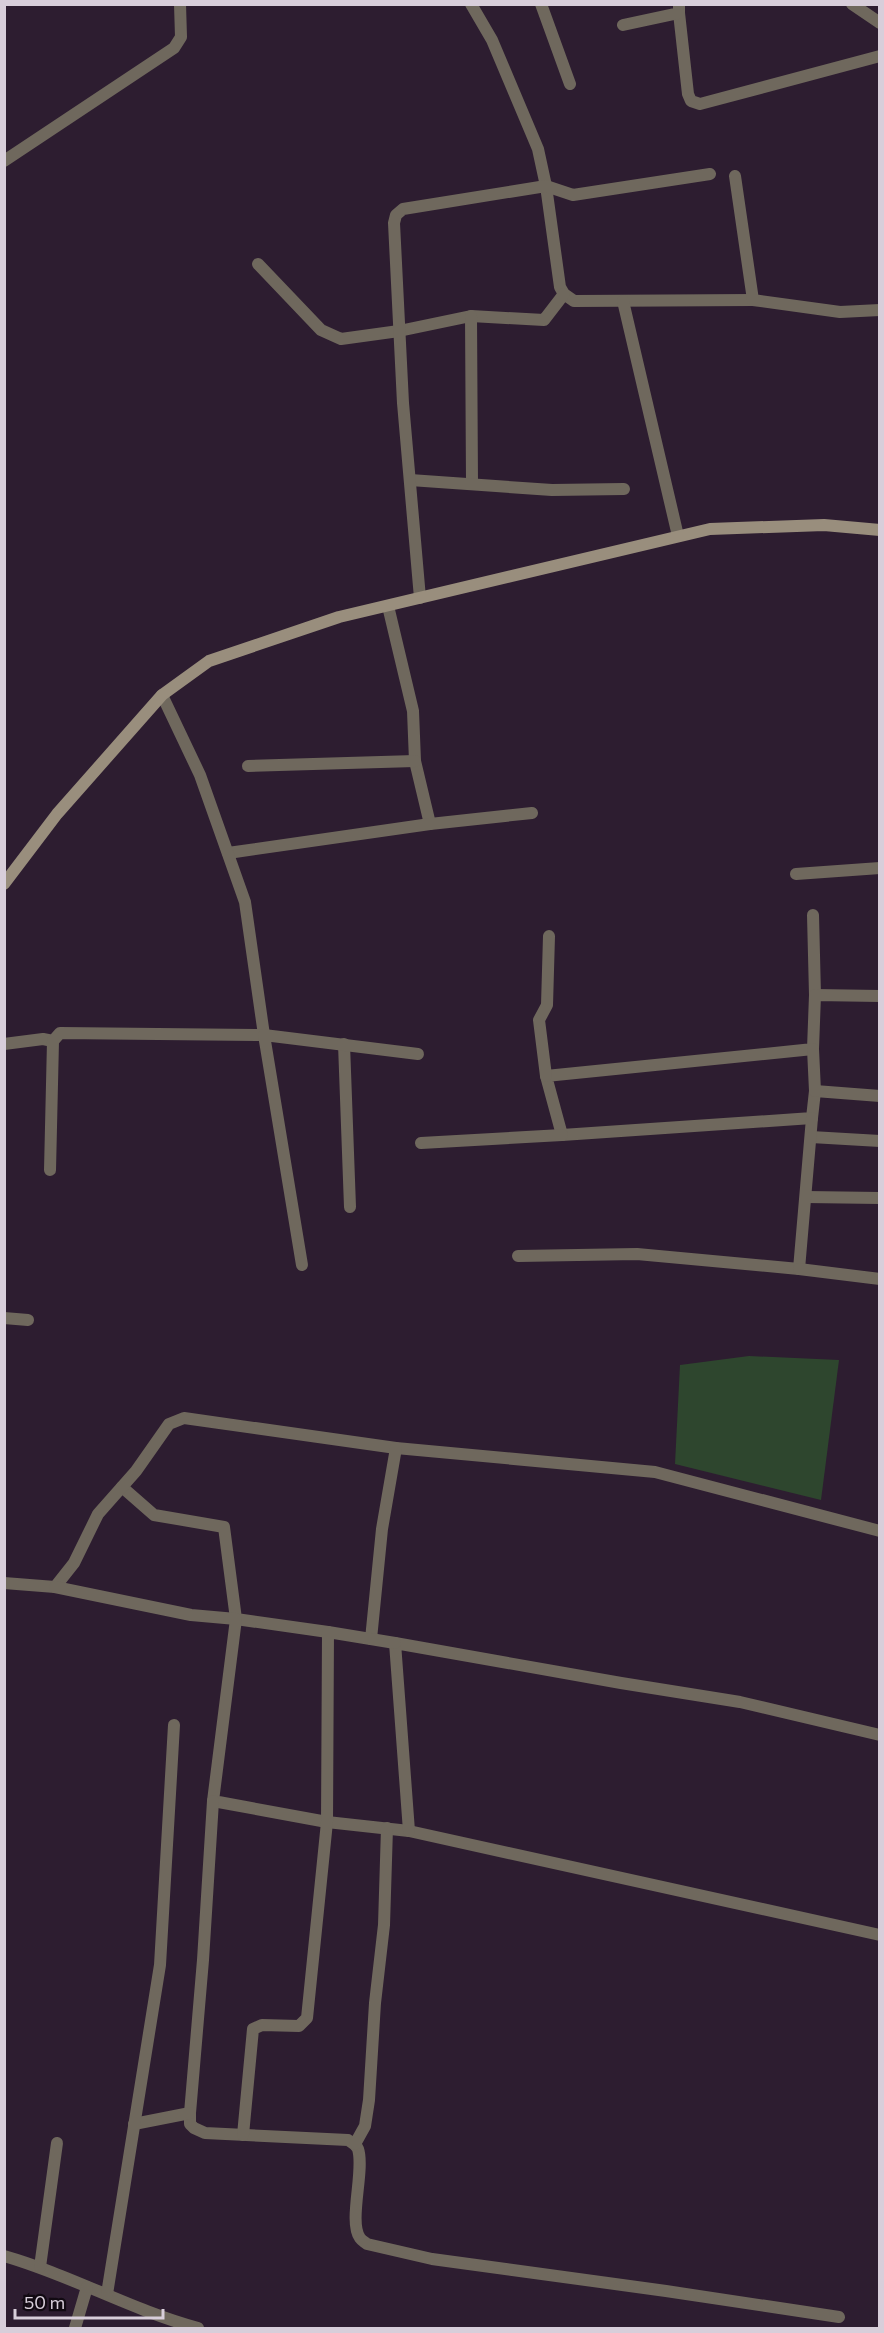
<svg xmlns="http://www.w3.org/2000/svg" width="884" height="2333" font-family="Commissioner,sans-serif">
  <rect width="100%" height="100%" fill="#2d1d30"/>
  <!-- garden -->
  <path fill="#2e462e" d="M749,1356l90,4 -18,140 -146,-36 5,-99z"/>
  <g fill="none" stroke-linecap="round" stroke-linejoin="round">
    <!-- street -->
    <g stroke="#6f685d" stroke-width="12">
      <path d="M471,4l21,36 46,109 8,37 14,101 4,7 10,7 179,-1"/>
      <path d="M541,4l29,80"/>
      <path d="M852,4l28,19"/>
      <path d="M679,13l9,81 3,7 9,3 180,-48"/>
      <path d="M623,25l56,-12v-9"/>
      <path d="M4,161l170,-113 7,-11 -1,-33"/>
      <path d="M735,176l18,124 87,12 40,-2"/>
      <path d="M258,264l63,66 20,9 58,-8 72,-15 73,4 20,-26"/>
      <path d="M623,301l55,235"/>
      <path d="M471,316l1,167"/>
      <path d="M410,480l142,10 72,-1"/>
      <path d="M420,598l-17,-195 -9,-180 2,-8 7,-6 143,-23 27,9 137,-21"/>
      <path d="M388,606l25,105 2,50 15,63"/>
      <path d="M248,766l167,-5"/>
      <path d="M228,853l202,-29 102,-11"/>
      <path d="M796,874l84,-6"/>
      <path d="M813,915l2,80"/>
      <path d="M880,996l-65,-1 -2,54 -267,27 16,59 250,-17 3,-27 65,5"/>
      <path d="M4,1044l39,-5 10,2"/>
      <path d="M344,1044l6,163"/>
      <path d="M813,1049l2,42"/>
      <path d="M546,1076l-7,-56 8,-15 2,-69"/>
      <path d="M811,1137l69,4"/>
      <path d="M421,1143l141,-8"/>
      <path d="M50,1170l3,-129 7,-8 204,2 -19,-133 -45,-127 -38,-80"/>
      <path d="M806,1197l74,1"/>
      <path d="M518,1256l119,-2 162,15 13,-151"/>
      <path d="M302,1265l-38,-230 154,19"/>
      <path d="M799,1269l81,10"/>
      <path d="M4,1318l24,2"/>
      <path d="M122,1487l32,28 70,12 12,92 92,13"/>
      <path d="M4,1583l51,4 19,-24 24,-49 38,-43 33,-47 15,-6 212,30 259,24 225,59"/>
      <path d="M55,1587l136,28 45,4 -23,182 114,21 82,9 471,104"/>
      <path d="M371,1639l11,-110 14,-81"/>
      <path d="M213,1801l-10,159 -13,153v11l4,4 11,5 143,7c4,3 8,4 10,9 7,21 -10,73 2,89 2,3 5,4 7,6l65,15 234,32 173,26"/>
      <path d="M409,1831l-14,-188 226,40 119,19 140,33"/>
      <path d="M134,2124l56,-11"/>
      <path d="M243,2135l10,-106 9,-4 37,1 8,-8 20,-196 1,-190 67,11"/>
      <path d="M355,2144l10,-18 4,-26 6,-97 9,-78 3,-97"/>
      <path d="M4,2256c67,19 127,54 194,72"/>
      <path d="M40,2267l17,-124"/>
      <path d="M107,2294l53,-329 14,-240"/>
      <path d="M75,2328l12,-41"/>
    </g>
    <!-- secondary -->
    <path stroke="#998e7d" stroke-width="12" d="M4,884l53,-70 105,-119 47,-34 130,-44 371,-88 114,-4 56,5"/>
  </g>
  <!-- border -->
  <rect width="884" height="2333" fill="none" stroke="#d8ceda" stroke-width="12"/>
  <!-- scale -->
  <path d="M15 2309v9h148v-9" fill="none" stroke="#d8ceda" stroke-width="3"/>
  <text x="24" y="2309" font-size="18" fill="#d8ceda" stroke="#110a12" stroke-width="4.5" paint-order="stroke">50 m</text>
</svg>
